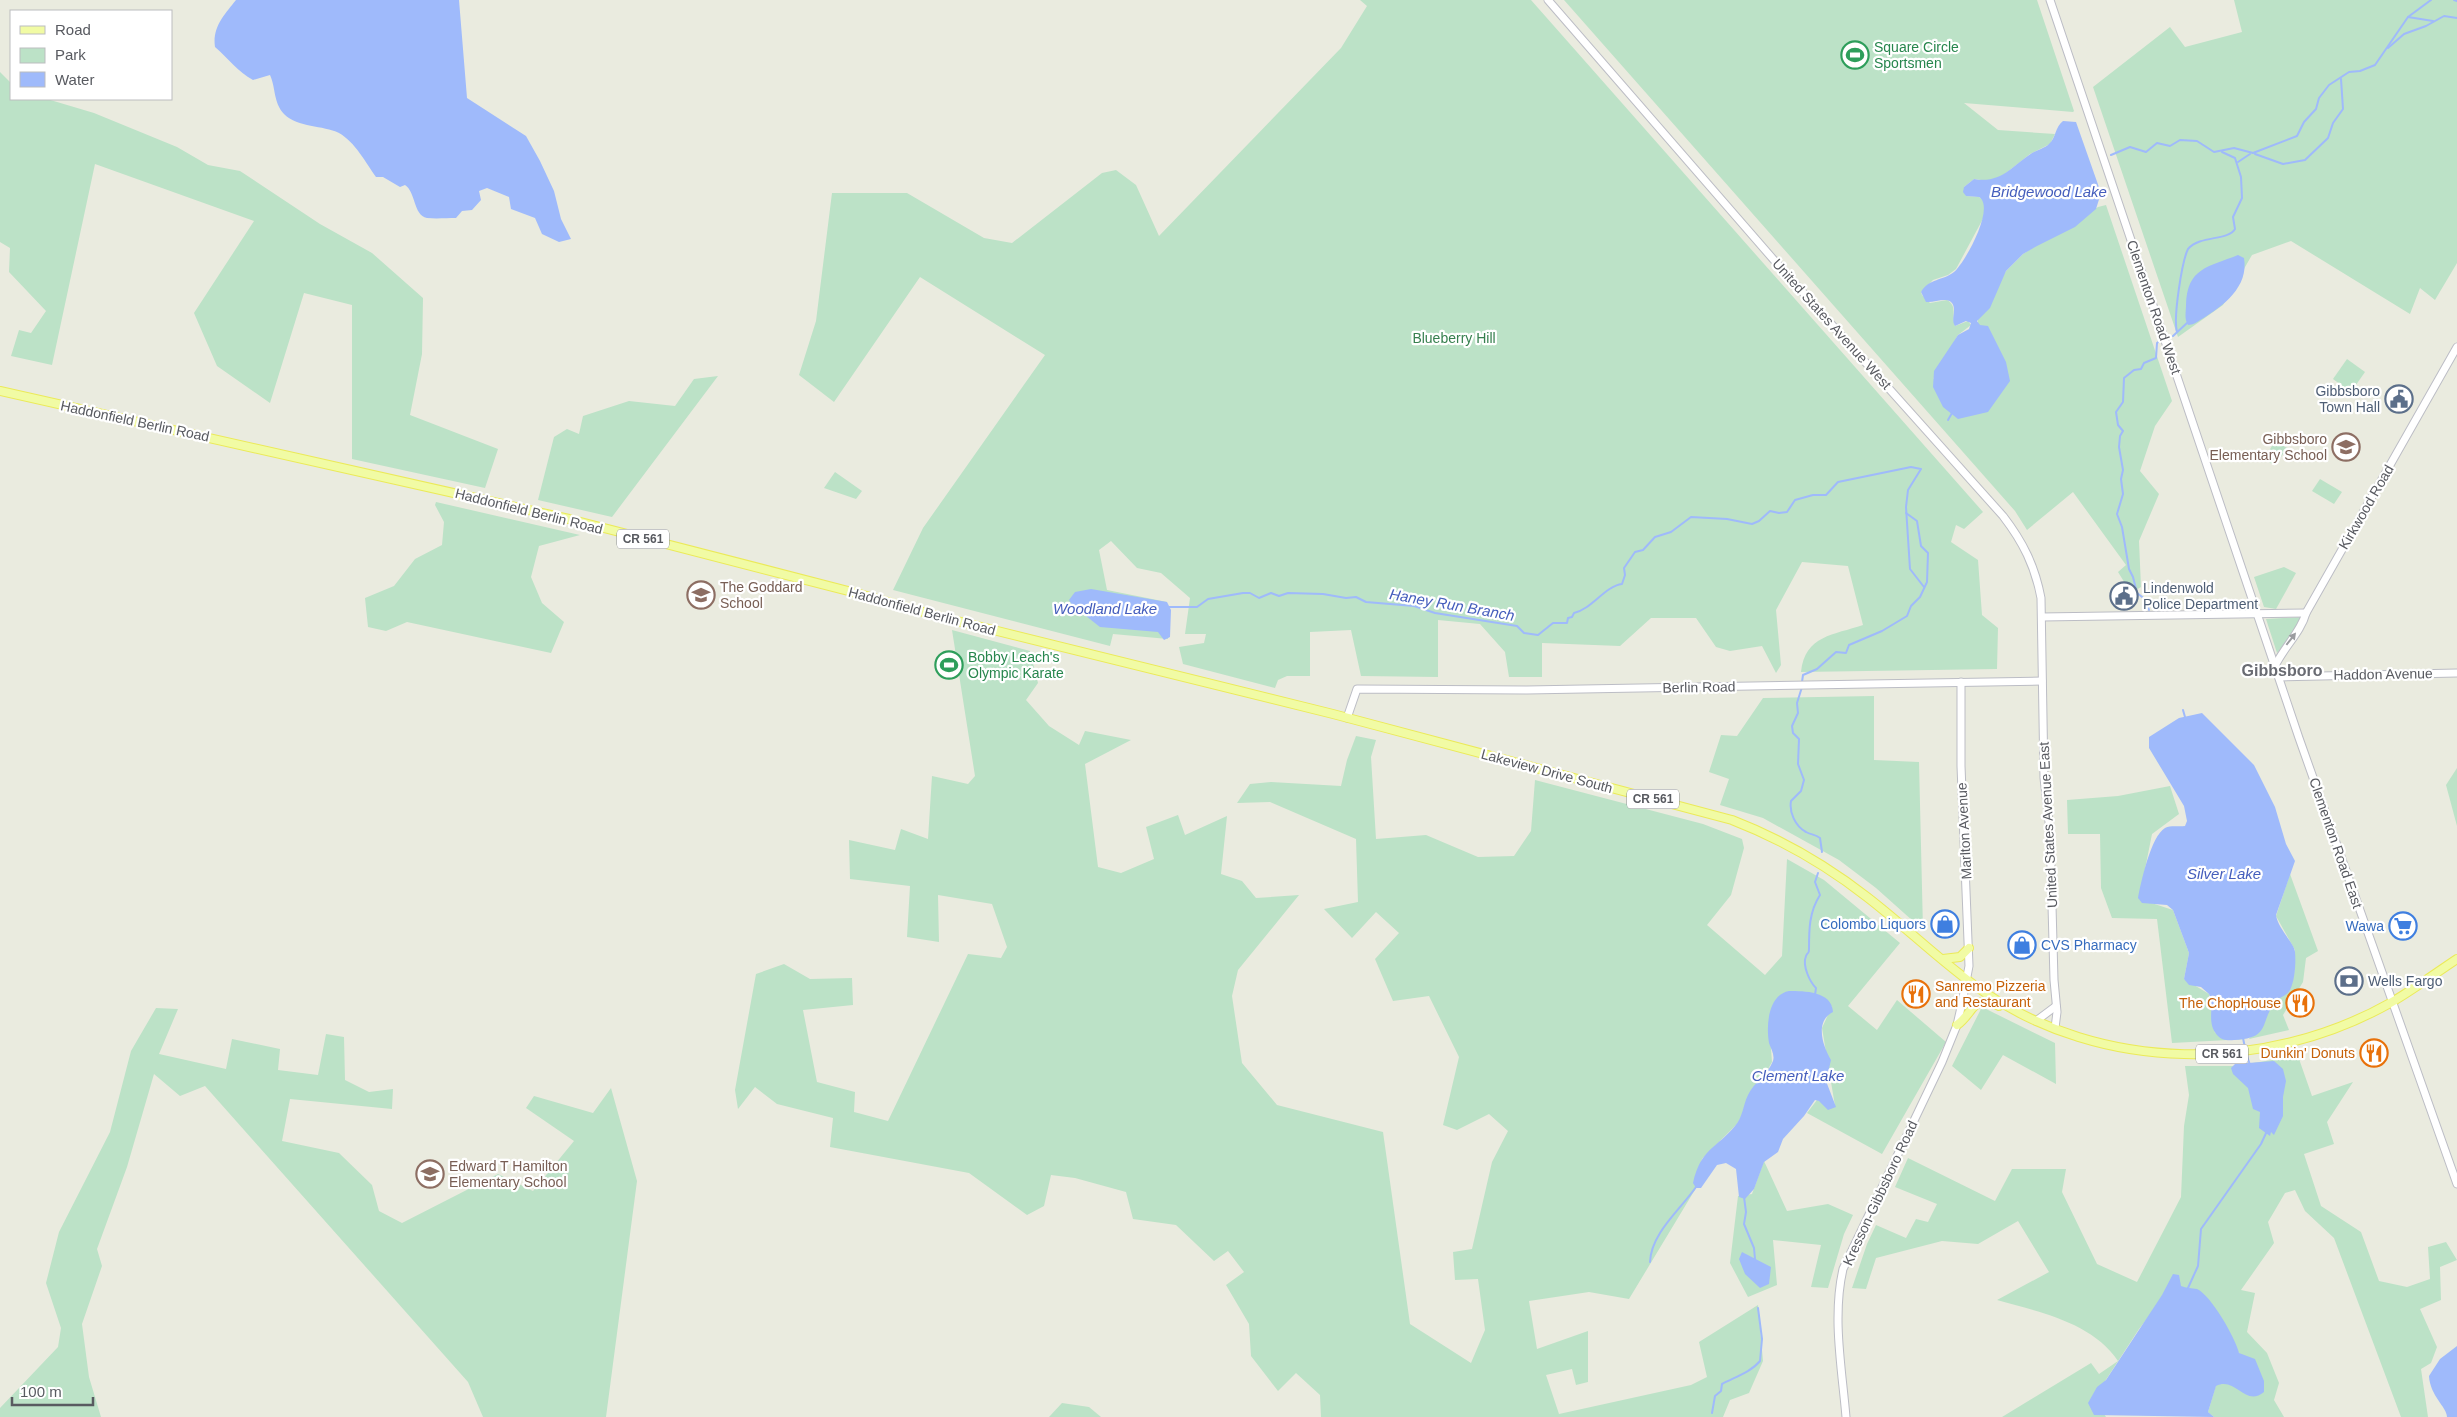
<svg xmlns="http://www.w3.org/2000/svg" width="2457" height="1417" font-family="Arial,sans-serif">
  <rect width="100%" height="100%" fill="#eaebdf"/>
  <!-- green -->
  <g fill="#bce2c7">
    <path d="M1360,0h171l452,512 -19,17 -8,-4 -5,17 27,18 4,55 16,13 -1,41 -196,3c4,-37 33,-37 62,-47l-15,-59 -46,-4 -26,48 5,55 -5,8 -14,-27 -32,5 -14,-4 -20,-29h-45l-31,28 -78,-3v34h-33l-4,-25 -25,-28 -42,-4v57l-77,-1 -10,-46 -41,2v44h-23l-9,4 -3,8 -92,-24 -4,-17 25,-4 2,-9h-21l5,-36 -29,-25 -24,-5 -26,-27 -12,9 8,40 60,12 1,37 -55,-5 -3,12 -217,-56 30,-62 122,-173 -125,-78 -86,125 -35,-27 17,-54 16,-128h75l77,45 28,5 90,-70 14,-3 20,15 23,51 182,-188 26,-42z"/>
    <path d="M1564,0h473l37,111 -1,1 -109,-9 34,27 57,4 -5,10 -20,10 -29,23 -13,4 -14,-2 -10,8 2,9 13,1 6,5v13l-29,54 -8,6 -15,5 -12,12 1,3 8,8 17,-3c11,6 4,16 8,26l13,-5 3,4 -13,10 -25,44 45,-56v-4l28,-48 17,-17 75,-47 8,-2 66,196 -17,25 -15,45 19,23 -20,47 2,46 -10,6 -13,-21 8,-7 -53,-73 -46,38 -12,-19z"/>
    <path d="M2234,0h223v263l-22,37 -15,-12 -10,26 -119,-73 -39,14 -29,50 -45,32 -85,-250 77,-60 15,20 57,-15z"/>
    <path d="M0,72l11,11v16h36l47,14 83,34 31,18 32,6 80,53 52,29 51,45 -1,56 -12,61 88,34 -13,39 -133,-29v-154l-48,-12 -34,110 -53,-37 -23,-53 60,-92 -159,-57 -43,201 -41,-9 8,-26 12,3 15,-22 -37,-39 1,-24 -10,-6z"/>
    <path d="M2347,359l18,13 -14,20 -18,-13z"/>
    <path d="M718,376l-106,141 -74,-17 16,-63 13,-8 12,5 4,-18 46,-15 46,5 19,-27z"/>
    <path d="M2275,441l12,7 -8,12 -7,4 -3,-2 1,-6 -3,-2z"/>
    <path d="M835,472l27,19 -6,8 -32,-11z"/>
    <path d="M2320,479l22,13 -8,12 -22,-13z"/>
    <path d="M436,502l144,33 -41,11 -8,31 11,26 22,19 -13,31 -144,-31 -21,9 -18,-4 -3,-29 29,-12 21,-27 27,-14 2,-23 -9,-17z"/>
    <path d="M2284,567l12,6 -20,36 -12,-2 -10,-30z"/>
    <path d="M2302,617l-7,14 -18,22 -11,-34z"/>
    <path d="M952,630l78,21 8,32 -12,17 23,26 30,19 6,-14 46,9 -46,24 13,103 23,6 33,-14 -8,-32 32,-12 7,20 42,-19 -6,58 21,7 14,17 43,-3 -61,75 -6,26 10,67 35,42 106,27 27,192 61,39 14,-33 -7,-51 -23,1 -2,-28 19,-3 20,-87 16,-31 -19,-17 -32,16 -14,-5 16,-68 -30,-61 -36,5 -18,-42 24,-26 -23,-21 -24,26 -28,-29 34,-7 -2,-63 -86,-37 -33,1 13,-19 21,-2 70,4 6,-26 9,-24 20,4 -5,17 5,82 50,-4 52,22 36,-1 17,-25 4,-51 168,44 39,15 2,9 -13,47 -24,30 58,50 17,-19 5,-97 37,21 76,63 -52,63 29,24 20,-30 49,42 -64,112 -75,-41 10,-13 18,6 -13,-78 10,-22 -63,17 3,39 -35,62 -35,35 -6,29 -67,111 -40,-7 -60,9 8,48 51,-18v51l-12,3 -4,-16 -26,6 13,39 132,-29 16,-8 -8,-35 59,-37 5,56 -14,32 -19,7 -7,17h-402l-1,-22 -24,-22 -18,18 -27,-35 -2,-32 -23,-39 18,-13 -16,-21 -14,10 -38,-36 -43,-6 -7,-27 -51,-14 -24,-3 -7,31 -17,9 -58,-42 -139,-26 3,-29 -56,-14 -22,-17 -17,22 -3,-19 21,-116 28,-10 26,15 42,-1 1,27 -50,5 14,72 38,10 -1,20 34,9 80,-167 33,4 6,-11 -15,-43 -54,-9 1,47 -32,-5 3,-51 -60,-7 -1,-39 46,10 6,-21 27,10 4,-63 36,8 7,-8z"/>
    <path d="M1874,696v64l45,2 4,168 -47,-42 -37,-28 -76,-42 -43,-13 9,-26 -20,-7 12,-37 16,1 26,-38z"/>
    <path d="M2457,768v58l-11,-41z"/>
    <path d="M2170,786l9,28 -27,20 -13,65 34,11 16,43 -5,26 25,15 6,39 32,6 -75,4 -15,-124 -45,-1 -11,-30 -1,-54h-32l-1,-34 51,-4z"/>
    <path d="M2290,874l28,77 -12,7 -3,24 -20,33 6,15 -40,9 45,-63 1,-26 -19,-34z"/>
    <path d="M1982,1007l73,36 1,41 -53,-29 -22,35 -29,-24z"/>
    <path d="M156,1008l22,1 -19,45 67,15 6,-30 48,10 -2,21 40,5 8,-41 18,3 1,43 24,12 24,-3 -1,20 -102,-10 -8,42 57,12 33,32 7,26 23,12 96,-49 35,17 41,-50 -48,-33 8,-12 59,17 18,-25 26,93 -31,236h-123l-15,-35 -263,-296 -25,10 -26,-22 -27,93 -30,82 5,17 -20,58 7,53 12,40h-101v-9l58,-61 3,-19 -15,-45 13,-51 51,-100 21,-81z"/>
    <path d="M2298,1056l14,40 41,-14 -26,40 7,22 -30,10 17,52 40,26 18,49 28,6 23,-8 -2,-32 18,-5 11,18 -17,7 1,33 -21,9 17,38 -6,16 -10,6 7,48h-27l-67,-179 -29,-27 -10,-21 -10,3 -17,29 6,21 -33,47 14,3 -8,39 20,21 12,30 -5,17 10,17h-70l-6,-5 8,-27 10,-4 26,15 -13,-43 -68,-65 -32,41 -45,69 12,19h-104l89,-54 8,11 19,-13c-26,-39 -79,-49 -121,-61l52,-28 -31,-51 -40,23 -36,-3 -66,17 -10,31 -14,-1 15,-44 9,-19 30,13 10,-19 12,3 9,-18 -42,-17 13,-29 87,43 17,-32h54l-4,23 35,72 40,18 44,-85 3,-71 5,-31 -4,-29h49z"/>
    <path d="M1764,1161l23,50 41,-7 25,11 -9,19 -16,54 -17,-1 10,-42 -48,-5 4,45 -29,12 -18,-34 8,-67 14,-2z"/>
    <path d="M1062,1403l27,4 12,10h-52z"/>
  </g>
  <!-- water -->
  <g fill="#9fbafb">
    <path d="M236,0h223l8,98 59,38 14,25 14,30 7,28 10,20 -12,3 -17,-8 -7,-16 -24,-9 -2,-12 -22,-9 -8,3 2,9 -9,10 -10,1 -6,7c-9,0 -20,1 -29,0 -14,-3 -11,-26 -22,-33l-5,2 -17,-10h-7c-10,-14 -21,-35 -37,-44 -16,-8 -41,-5 -55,-19 -11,-12 -8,-26 -14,-39l-17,5c-15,-8 -25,-22 -38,-33 -3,-20 10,-33 21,-47z"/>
    <path d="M2063,121l13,1 25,71 -5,16 -21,18 -38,19 -14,8 -17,17 -16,37 -13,13 3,4 8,1 18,36 4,19 -22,31 -30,7 -15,-12 -10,-20 1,-16 24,-36 11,-6 2,-6 -5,-2 -11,5c-5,-7 3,-17 -4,-24 -6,-5 -17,1 -25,0l-5,-10c8,-14 22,-11 33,-20 10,-8 42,-65 25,-75l-13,-1 -3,-4 1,-5 10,-8c27,5 38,-13 58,-26 5,-3 13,-5 17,-9 7,-6 6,-17 14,-23z"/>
    <path d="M2238,255l6,3c5,29 -21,48 -42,61 -5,3 -9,6 -14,6 -4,-6 -2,-13 -2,-20 1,-37 22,-38 52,-50z"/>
    <path d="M1091,589l76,13 4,8 -1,27 -6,3 -6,-8 -58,-5 -28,-22 -3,-5 6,-8z"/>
    <path d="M2202,713l52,52 21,42 11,37 9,17 -19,54c2,14 19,29 19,37 1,11 0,28 -5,38 -3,6 -11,7 -15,12 -16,22 -4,36 -41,38 -6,1 -13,0 -17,-5 -11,-13 -2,-27 -8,-41l-8,-7 -12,-2 -5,-6 5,-26 -16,-43 -6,-5 -25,-2 -4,-5c3,-16 13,-62 27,-70 6,-3 13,-1 20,-2l2,-5 -3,-15 -35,-58v-11l30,-19z"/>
    <path d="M1789,991c15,0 43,0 44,21 -18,9 -11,33 -2,48l-5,21 10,26 -8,3 -9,-9 -4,-1 -11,16 -21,23 -5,13 -14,10 -10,27 -9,10 -6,-2 -3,-28 -10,-6 -9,2 -16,23h-5l-3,-5c8,-35 23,-34 42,-57 8,-9 8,-21 13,-31 6,-13 19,-19 25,-34 2,-6 -2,-12 -4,-18 -3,-18 -1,-48 20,-52z"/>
    <path d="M2274,1061l9,8 3,12 -3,16v19l-9,19 -3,-3 -1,4 -11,-8 1,-16 -7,-3 -5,-21 -15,-14 -2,-6 4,-4z"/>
    <path d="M1742,1252l29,15 -2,17 -9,4 -15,-14 -6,-15z"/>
    <path d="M2173,1274l6,1 2,11c5,2 11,2 16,3 14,6 39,50 42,64l16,6 9,22v11c-19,16 -28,-16 -48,-6l-8,26 6,5 -120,-2 -6,-12 9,-16 9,-7 56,-85z"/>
    <path d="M2457,1346v71h-10c0,-10 -17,-21 -18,-41l11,-17z"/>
  </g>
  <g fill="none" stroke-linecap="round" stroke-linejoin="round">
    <!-- stream -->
    <g stroke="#9fbafb" stroke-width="2">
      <path d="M2454,0l3,1"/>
      <path d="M2408,17l25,4"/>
      <path d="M2388,48l16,-14 22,-8 18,-10 13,2"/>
      <path d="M2255,154l28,10 22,-4 23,-22 5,-15 10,-14 -2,-30"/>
      <path d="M2111,155l19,-8 16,5 11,-9 13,3 10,-6 17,1 17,11 20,-4 19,5 44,-17 7,-14 12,-13 3,-11 10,-13 20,-13 11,-1 15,-6 33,-48 23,-17"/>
      <path d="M2238,162l12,-8"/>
      <path d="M2177,332c-4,-14 5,-71 11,-83 12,-14 40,-8 47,-20l-2,-12 9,-19 -1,-21 -6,-19 -13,-6"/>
      <path d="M2173,336l14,-13"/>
      <path d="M1948,420l4,-7"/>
      <path d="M1168,607h29l11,-8 35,-6h7l9,5 12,-5 8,3 9,-3 35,1 23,4 10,-1 10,5 48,4 21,7 82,13 7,7 14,2 15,-12h14l1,-5 4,-1 2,-4c18,-4 31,-27 48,-29l3,-9 -1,-7 11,-16 8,-2 12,-13 16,-5 20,-15 36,2 25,5 7,-3 11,-10 9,2 8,-1 8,-12 18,-5h13l12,-13 73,-15 10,2 -13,21 -2,17 4,62 14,18"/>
      <path d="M2149,610l-3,-10 -9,-7 -4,-16 -4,-8 -7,-42 -5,-13 6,-20 -2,-15 2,-9 -4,-23 1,-11 3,-5 -5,-6 -2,-13 7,-10 1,-24 10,-8 7,-1 3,-6 12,-5 1,-15 4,-3"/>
      <path d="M1802,682l1,-7 14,-6 19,-17 10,1 3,-8 33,-14 25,-15 4,-10 9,-9 7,-15 1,-29 -7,-7 -4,-25 -11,-8"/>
      <path d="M1802,687l-5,16 1,10 -6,13 1,7 6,6 -1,25 6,16 -3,11 -10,10c-2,11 4,25 15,31 5,3 9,2 14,6l2,14"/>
      <path d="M2183,710l2,7"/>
      <path d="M1815,995l1,-7c-6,-6 -14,-22 -10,-32 2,-5 3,-1 3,-7 0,-19 0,-37 11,-54l-5,-13 3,-9"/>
      <path d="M2243,1038l2,10"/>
      <path d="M2246,1053l4,12"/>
      <path d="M1744,1197l2,15 -2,12 10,24 1,11"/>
      <path d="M1650,1262c1,-29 31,-53 46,-75"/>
      <path d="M2188,1288l10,-22 3,-37 60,-85 6,-13"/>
      <path d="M1712,1413l3,-17 6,-5 1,-7c13,-7 29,-12 38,-23l2,-22 -4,-31"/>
    </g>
    <!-- secondary casing -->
    <g stroke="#bcbdc5" stroke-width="9">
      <g id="secondary">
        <path d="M1548,0l225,259 230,257c20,26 32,50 38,82l3,180 6,53 4,149 3,32 -2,16"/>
        <path d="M2050,0l249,738 158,446"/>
        <path d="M2042,617l264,-4"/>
        <path d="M2275,666c9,-19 26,-34 31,-53l151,-266"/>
        <path d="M2279,677l178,-4"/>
        <path d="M1347,718l10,-29 170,1 515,-9"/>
        <path d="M2036,1021l20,-15"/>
        <path d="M1846,1417c-4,-48 -14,-100 -3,-148l99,-207 15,-37 5,-22 7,-37 -8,-200v-84"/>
      </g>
    </g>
    <!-- primary casing -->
    <g stroke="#ebea59" stroke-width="10">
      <g id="primary">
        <path d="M0,391l569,128 287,74 85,24 392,97 399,106c49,19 94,45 135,77 39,30 74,65 114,93 121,83 284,84 411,12 22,-13 44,-29 65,-43"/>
        <path d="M1943,959l17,-2 9,-9"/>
        <path d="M1957,1025c17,-12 15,-32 42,-19"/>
      </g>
    </g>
    <!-- secondary -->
    <use href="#secondary" stroke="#fff" stroke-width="7"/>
    <!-- primary -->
    <use href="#primary" stroke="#f1fba4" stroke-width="8"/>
  </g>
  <!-- one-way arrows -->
  <defs><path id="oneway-solid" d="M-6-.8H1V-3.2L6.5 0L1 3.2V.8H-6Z" transform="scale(1.25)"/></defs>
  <use fill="#9b9ca0" href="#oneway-solid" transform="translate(2291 639) rotate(-52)"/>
  <!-- icons -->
  <defs>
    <g id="stadium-ring" transform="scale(1.4375)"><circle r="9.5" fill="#fff" stroke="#2e9e5b" stroke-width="1.5"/><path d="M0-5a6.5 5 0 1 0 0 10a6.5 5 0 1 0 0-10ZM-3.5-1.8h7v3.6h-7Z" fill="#2e9e5b"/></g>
    <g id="civic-ring" transform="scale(1.4375)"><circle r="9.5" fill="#fff" stroke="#5c6f8a" stroke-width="1.5"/><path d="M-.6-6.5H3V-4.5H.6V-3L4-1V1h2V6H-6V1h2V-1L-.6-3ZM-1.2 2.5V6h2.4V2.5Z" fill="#5c6f8a"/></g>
    <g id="school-ring" transform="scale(1.4375)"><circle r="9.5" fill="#fff" stroke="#8d6e63" stroke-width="1.5"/><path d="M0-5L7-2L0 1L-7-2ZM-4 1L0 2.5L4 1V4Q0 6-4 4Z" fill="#8d6e63"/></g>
    <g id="shop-ring" transform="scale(1.4375)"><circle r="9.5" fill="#fff" stroke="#3f7fe0" stroke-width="1.5"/><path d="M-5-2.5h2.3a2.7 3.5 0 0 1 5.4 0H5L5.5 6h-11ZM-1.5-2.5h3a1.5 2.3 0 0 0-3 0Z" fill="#3f7fe0"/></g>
    <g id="supermarket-ring" transform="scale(1.4375)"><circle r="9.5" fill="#fff" stroke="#3f7fe0" stroke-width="1.5"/><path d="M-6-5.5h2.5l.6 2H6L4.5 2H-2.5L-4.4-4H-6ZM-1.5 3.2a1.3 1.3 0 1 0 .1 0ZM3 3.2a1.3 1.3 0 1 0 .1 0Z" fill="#3f7fe0"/></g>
    <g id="bank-ring" transform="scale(1.4375)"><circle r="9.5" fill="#fff" stroke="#5c6f8a" stroke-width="1.5"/><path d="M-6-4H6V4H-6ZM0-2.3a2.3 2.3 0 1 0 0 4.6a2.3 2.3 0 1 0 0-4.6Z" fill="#5c6f8a"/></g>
    <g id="restaurant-ring" transform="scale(1.4375)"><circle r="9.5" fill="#fff" stroke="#e8710a" stroke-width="1.5"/><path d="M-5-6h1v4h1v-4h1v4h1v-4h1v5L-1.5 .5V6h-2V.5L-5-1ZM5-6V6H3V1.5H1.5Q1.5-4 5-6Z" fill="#e8710a"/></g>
  </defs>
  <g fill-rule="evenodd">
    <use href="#stadium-ring" x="1855" y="55"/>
    <use href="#civic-ring" x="2399" y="399"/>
    <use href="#school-ring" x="2346" y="447"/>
    <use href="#school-ring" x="701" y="595"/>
    <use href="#civic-ring" x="2124" y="596"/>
    <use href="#stadium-ring" x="949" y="665"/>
    <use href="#shop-ring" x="1945" y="924"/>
    <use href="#supermarket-ring" x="2403" y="926"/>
    <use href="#shop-ring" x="2022" y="945"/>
    <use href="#bank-ring" x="2349" y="981"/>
    <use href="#restaurant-ring" x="1916" y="994"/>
    <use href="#restaurant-ring" x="2300" y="1003"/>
    <use href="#restaurant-ring" x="2374" y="1053"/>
    <use href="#school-ring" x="430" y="1174"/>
  </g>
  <g text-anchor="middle" stroke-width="4.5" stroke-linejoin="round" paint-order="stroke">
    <!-- shield labels -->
    <g fill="#fff" stroke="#8a8c90" stroke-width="1">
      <rect x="617" y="529.5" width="52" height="19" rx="4"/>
      <rect x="1627" y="789.5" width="52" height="19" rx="4"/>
      <rect x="2196" y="1044.5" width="52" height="19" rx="4"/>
    </g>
    <g font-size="12" font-weight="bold" fill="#585a60">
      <text x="643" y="543">CR 561</text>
      <text x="1653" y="803">CR 561</text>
      <text x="2222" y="1058">CR 561</text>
    </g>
    <!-- leisure labels -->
    <g font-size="14" fill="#27864d" stroke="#fff" text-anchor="start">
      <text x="1874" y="52">Square Circle<tspan x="1874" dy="16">Sportsmen</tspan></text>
      <text x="968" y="662">Bobby Leach's<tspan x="968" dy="16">Olympic Karate</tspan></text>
    </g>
    <!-- street labels -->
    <g font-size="14" fill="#585a60" stroke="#fff">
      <text transform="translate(2154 307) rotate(71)" y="5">Clementon Road West</text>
      <text transform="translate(1832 324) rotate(48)" y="5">United States Avenue West</text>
      <text transform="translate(135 421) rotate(12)" y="5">Haddonfield Berlin Road</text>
      <text transform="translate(2366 507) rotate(-60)" y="5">Kirkwood Road</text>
      <text transform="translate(529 511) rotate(14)" y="5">Haddonfield Berlin Road</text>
      <text transform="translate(922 611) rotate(15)" y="5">Haddonfield Berlin Road</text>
      <text transform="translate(2383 674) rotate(-1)" y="5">Haddon Avenue</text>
      <text transform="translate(1699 687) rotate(-1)" y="5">Berlin Road</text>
      <text transform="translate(1547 771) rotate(15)" y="5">Lakeview Drive South</text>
      <text transform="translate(2048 825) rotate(-93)" y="5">United States Avenue East</text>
      <text transform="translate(1964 831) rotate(-93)" y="5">Marlton Avenue</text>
      <text transform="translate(2336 843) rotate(71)" y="5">Clementon Road East</text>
      <text transform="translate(1880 1193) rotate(-65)" y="5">Kresson-Gibbsboro Road</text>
    </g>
    <!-- park labels -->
    <g font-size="14" fill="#37804f" stroke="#fff">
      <text x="1454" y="343">Blueberry Hill</text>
    </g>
    <!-- service labels -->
    <g font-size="14" fill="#4e5e75" stroke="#fff" text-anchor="start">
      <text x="2380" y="396" text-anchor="end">Gibbsboro<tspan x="2380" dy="16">Town Hall</tspan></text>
      <text x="2143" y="593">Lindenwold<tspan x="2143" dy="16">Police Department</tspan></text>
      <text x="2368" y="986">Wells Fargo</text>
    </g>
    <!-- education labels -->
    <g font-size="14" fill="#785e54" stroke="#fff" text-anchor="start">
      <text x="2327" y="444" text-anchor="end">Gibbsboro<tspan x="2327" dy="16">Elementary School</tspan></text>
      <text x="720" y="592">The Goddard<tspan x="720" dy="16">School</tspan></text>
      <text x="449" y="1171">Edward T Hamilton<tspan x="449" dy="16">Elementary School</tspan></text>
    </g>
    <!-- shop labels -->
    <g font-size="14" fill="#366cbe" stroke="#fff" text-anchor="end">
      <text x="1926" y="929">Colombo Liquors</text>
      <text x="2384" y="931">Wawa</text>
      <text x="2041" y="950" text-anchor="start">CVS Pharmacy</text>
    </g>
    <!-- food labels -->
    <g font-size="14" fill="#c56008" stroke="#fff" text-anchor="end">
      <text x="1935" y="991" text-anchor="start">Sanremo Pizzeria<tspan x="1935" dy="16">and Restaurant</tspan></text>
      <text x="2281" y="1008">The ChopHouse</text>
      <text x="2355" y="1058">Dunkin' Donuts</text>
    </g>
    <!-- water labels -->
    <g font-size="15" font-style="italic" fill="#445dbc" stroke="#fff">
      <text x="2049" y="197">Bridgewood Lake</text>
      <text transform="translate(1452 605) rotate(10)" y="5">Haney Run Branch</text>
      <text x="1105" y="614">Woodland Lake</text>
      <text x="2224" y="879">Silver Lake</text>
      <text x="1798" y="1081">Clement Lake</text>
    </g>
    <!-- quarter labels -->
    <g font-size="16" font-weight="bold" fill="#696b72" stroke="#fff">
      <text x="2282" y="676">Gibbsboro</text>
    </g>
  </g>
  <!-- legend -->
  <rect x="10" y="10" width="162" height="90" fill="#ffffff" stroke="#bcbdbf"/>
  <rect x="20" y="26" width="25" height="8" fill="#f1fba4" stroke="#bcbdbf"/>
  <text x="55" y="35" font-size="15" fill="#585a60">Road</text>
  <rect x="20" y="48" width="25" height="15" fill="#bce2c7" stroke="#bcbdbf"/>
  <text x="55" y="60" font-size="15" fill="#585a60">Park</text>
  <rect x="20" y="72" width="25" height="15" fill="#9fbafb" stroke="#bcbdbf"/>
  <text x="55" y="85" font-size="15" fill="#585a60">Water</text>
  <!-- scale -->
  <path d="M12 1397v8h81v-8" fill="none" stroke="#585a60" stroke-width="2.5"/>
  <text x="20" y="1397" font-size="15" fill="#585a60" stroke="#ffffff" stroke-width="4" paint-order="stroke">100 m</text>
</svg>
